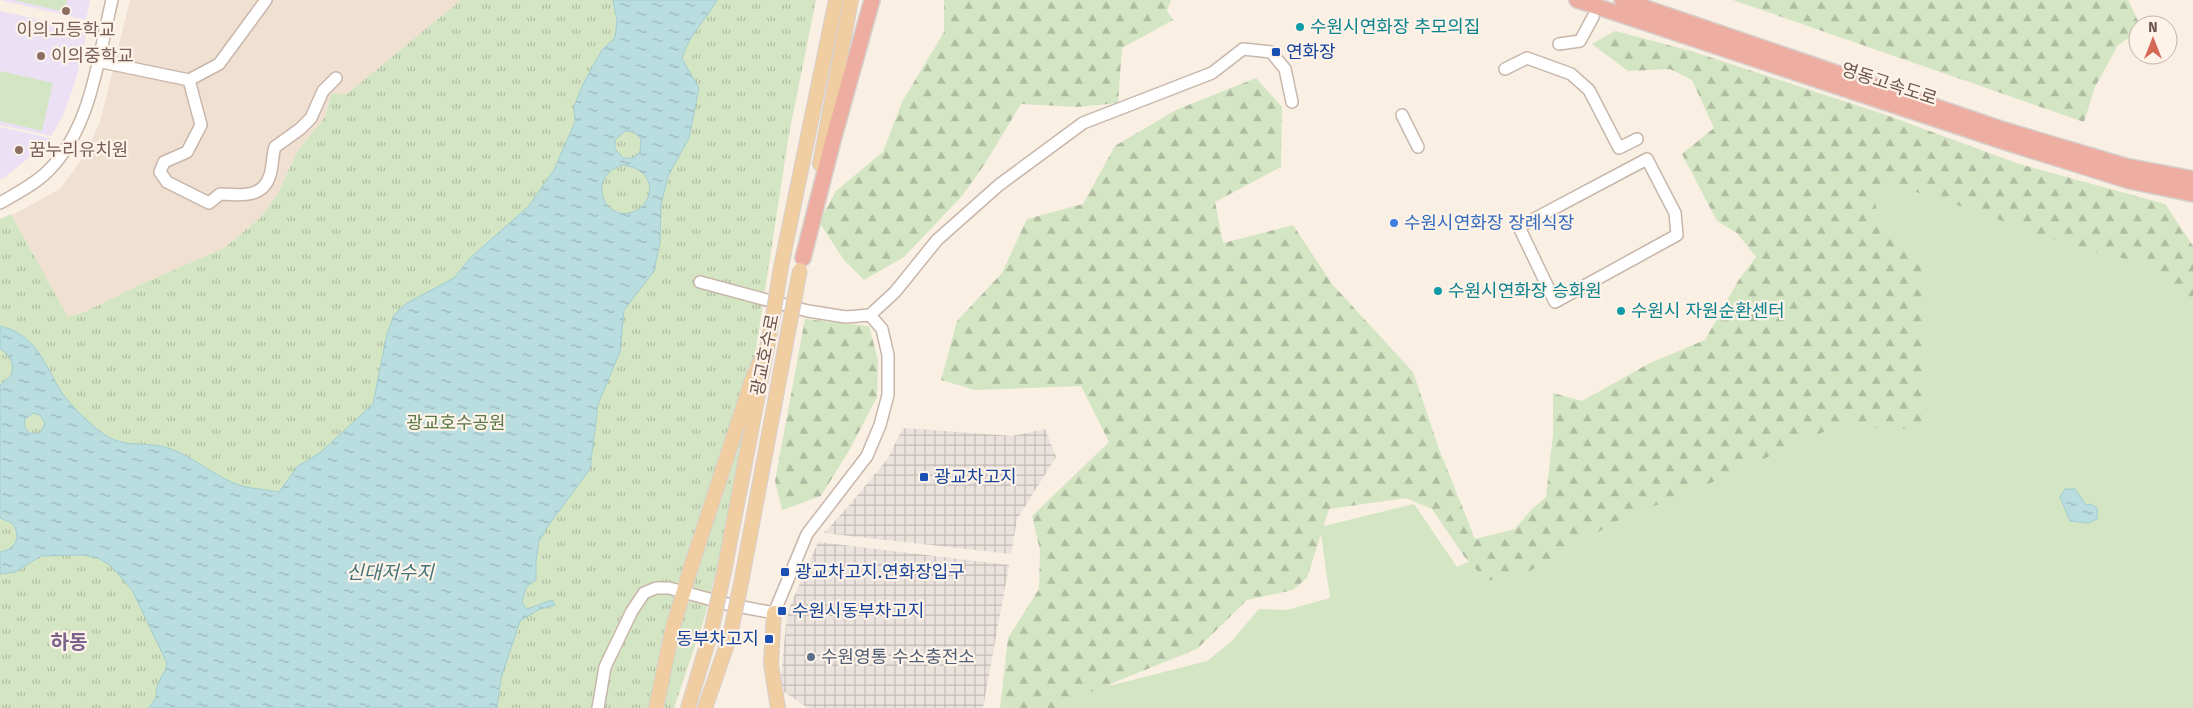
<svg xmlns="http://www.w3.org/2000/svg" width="2193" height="708" font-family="'Fira Sans','Noto Sans KR',sans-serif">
  <defs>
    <pattern id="industrial-grid" width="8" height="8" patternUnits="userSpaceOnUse" patternTransform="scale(1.25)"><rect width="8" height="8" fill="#e9e2dd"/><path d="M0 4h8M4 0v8" fill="none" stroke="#c1bab5"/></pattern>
    <pattern id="forest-firs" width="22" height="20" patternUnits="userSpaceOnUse" patternTransform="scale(1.25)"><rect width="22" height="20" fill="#d4e5c4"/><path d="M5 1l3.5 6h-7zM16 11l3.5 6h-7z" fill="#b0bca1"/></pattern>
    <pattern id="park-tufts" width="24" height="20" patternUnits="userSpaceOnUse" patternTransform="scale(1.25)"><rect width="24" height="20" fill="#d4e5c4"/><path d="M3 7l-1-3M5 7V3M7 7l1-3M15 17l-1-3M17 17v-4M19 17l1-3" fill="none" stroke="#b0bca1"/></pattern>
    <pattern id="water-ripples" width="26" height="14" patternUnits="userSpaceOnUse" patternTransform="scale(1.25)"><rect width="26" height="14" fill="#badde0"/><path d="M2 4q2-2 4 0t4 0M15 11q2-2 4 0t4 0" fill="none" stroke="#9bb6b8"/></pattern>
  </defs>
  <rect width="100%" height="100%" fill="#f9efe3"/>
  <!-- residential -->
  <path fill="#f0e0d2" d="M130,0h331l-114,95 -16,-1 -6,23 -28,35 -19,41 -18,25 -36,30 -87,38 -52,26 -18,5 -55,-102 48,-26 24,-33 16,-34z"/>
  <!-- industrial -->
  <g fill="url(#industrial-grid)">
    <path d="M903,428l109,8 33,-7 11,28 -39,62 -6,35 -187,-21 28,-31 36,-44z"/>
    <path d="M818,542l191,23 -26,143h-175l-28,-19 7,-76z"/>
  </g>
  <!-- education -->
  <g fill="#ece0f5">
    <path d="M0,0h90l-4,20z"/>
    <path d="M0,11l87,19 -12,53 -13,35 -11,18 -51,-11z"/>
    <path d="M0,127l50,11 -6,8 -42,33h-2z"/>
  </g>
  <!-- grass -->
  <g fill="#d4e5c4">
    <path d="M13,0h54l-2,12z"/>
    <path d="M0,71l53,12 -11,48 -42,-10z"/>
    <path d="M1860,168l333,112v428h-1161l40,-22 41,-1 94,-24 25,-20 27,-32 28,1 43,-12 -10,-71 94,-23 43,63 121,-54z"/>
  </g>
  <!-- forest -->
  <g fill="url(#forest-firs)">
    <path d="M944,0h227l-4,11 6,9 -51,28 -4,55 -41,4 -56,-3 -37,61 -22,31 -58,61 -40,23 -20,-20 -25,-38 17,-31 47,-39 19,-50 42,-70z"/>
    <path d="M1733,0h395l12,25h-2v7l-20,13 -23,42 -11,35z"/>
    <path d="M1615,31l76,20 195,64 133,49 146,40 28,42v57l-36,-27 -26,-16 -52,-11 -107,-39 -68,-22 -32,2 7,29 42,43 8,167 -56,-1 -32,-4 -148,67 -72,28 -91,52 -43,10 -23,-25 -32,-47 -26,-11 -77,11 -22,69 -14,12 -46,10 -50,49 -134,54 -6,5h-57l8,-70 31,-49 1,-39 -8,-34 77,-74 -28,-56 -106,4 -34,-10 16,-59 45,-48 25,-54 56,-15 32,-58 61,-36 80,-32 26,29 -1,60 -66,35 8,41 70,-18 39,59 81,88 26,77 36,90 40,-10 16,-19 15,-13 7,-62v-42l29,8 66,-37 57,-24 33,-59 18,-24 -19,-24 -20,-12 -35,-67 32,-26 -22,-48 -22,-11 -42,2 -36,-27z"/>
    <path d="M805,319l64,7 9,34 -1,37 -27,52 -29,47 -39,14 -7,-29z"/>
  </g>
  <!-- park -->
  <path fill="url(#park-tufts)" d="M461,0h355l-27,134 -58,378 -27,107 -30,89h-674v-489l11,-5 57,103 17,-5 52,-26 87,-38 36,-30 18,-25 19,-41 28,-35 6,-23h16z"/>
  <!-- water -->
  <g fill="url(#water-ripples)" stroke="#a2cdd0" fill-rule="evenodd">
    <path d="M613,0h104c-11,20 -30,37 -35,59l17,29 -10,50 -21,38 -7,29 -1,37 -6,29 -30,39 -4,42 -22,52 -8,65 -42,57 -9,15 -3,20v19l-10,7 -4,16 5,6 25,-9 3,5 -15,4 -20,12 -19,57 -4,30h-349c13,-14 5,-12 11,-26 3,-8 7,-10 8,-19l-35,-73 -21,-24 -13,-8 -14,-3 -43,1 -26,16 -15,2v-22c16,-2 22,-16 12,-29l-12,-5v-133l11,-9c4,-12 0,-21 -11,-27v-23c37,9 44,38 62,67 10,14 26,29 40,40 23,17 45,7 69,16 24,9 47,30 71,37 12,3 25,4 37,6l19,-26 23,-14 52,-48 14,-70 7,-19 13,-12 47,-25 16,-20 58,-51 26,-37 21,-48 -1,-15 9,-23 19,-34 13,-12 2,-17zM625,131l9,1 7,7 -1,13 -7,6h-10l-8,-9v-9zM622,165c16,1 31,12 27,30 -2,6 -6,12 -12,15 -30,17 -54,-32 -15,-45zM33,413l7,2 5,8 -4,9c-10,5 -19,-2 -16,-13z"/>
    <path d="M2065,489h10l11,16 5,-1 6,4v11l-8,4 -19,-2 -10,-24z"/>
  </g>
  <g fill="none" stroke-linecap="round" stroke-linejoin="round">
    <!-- minor casing -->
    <g stroke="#c8b6ab" stroke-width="14">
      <g id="minor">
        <path d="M1559,44l21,-3 13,-24"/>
        <path d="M97,61l92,19 12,45 -14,27 -23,10 -4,10 7,10 42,21 11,-9c19,1 43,5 50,-19 3,-9 2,-19 5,-28l25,-18 11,-11 12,-27 13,-13"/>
        <path d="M1505,69l22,-11 44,16 18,16 30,58 18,-9"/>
        <path d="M189,80l30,-16 47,-64"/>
        <path d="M1402,115l16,32"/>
        <path d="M1647,159l28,54 2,22 -122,67 -36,-75z"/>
        <path d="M0,203c16,-9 35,-19 48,-32 44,-44 50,-114 64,-171"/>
        <path d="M700,282l108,29 38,6 24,-2 25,-23 42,-52 62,-55 84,-62 129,-50 31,-24 28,3 14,17 7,33"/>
        <path d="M598,708l7,-41 27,-56 12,-18 12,-5h13l58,16 47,9 33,-79 60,-78 13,-31 8,-30v-40l-6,-26 -12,-14"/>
      </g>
    </g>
    <!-- major casing -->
    <g stroke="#d6d0cd" stroke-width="16">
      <g id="major">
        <path d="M820,164l31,-164"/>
        <path d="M781,267l55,-267"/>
        <path d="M724,572l48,-250"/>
        <path d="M742,578l47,-251"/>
        <path d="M774,613l-3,51 7,44"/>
        <path d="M656,708l17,-81 18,-60 61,-187 14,-32"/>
        <path d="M688,708l23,-76"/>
        <path d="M705,708l25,-72"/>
      </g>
    </g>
    <!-- highway casing -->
    <g stroke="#d6d0cd" stroke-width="18">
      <g id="highway">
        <path d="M1577,0l428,142 125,39 63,13"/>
        <path d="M1622,0l382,130 121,36 68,13"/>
        <path d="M803,258l30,-118 39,-140"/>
      </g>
    </g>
    <!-- minor -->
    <use href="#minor" stroke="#fff" stroke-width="11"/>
    <!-- major -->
    <use href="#major" stroke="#f1cda2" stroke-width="14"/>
    <!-- highway -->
    <use href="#highway" stroke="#edaea1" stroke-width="15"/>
    <!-- major-bridge casing -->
    <g stroke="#d6d0cd" stroke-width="16" stroke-linecap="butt">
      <g id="major-bridge">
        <path d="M772,322l9,-55"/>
        <path d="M789,327l11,-57"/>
        <path d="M711,632l13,-60"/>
        <path d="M730,636l12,-58"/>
      </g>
    </g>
    <!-- major-bridge -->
    <use href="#major-bridge" stroke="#f1cda2" stroke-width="14"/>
  </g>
  <!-- markers -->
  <g fill="#8d6e63" stroke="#fdf3e9" stroke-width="2">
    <circle cx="66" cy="11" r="5"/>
    <circle cx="41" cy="56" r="5"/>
    <circle cx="19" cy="150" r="5"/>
  </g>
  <g fill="#0f9aa8" stroke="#fdf3e9" stroke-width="2">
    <circle cx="1300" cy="27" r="5"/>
    <circle cx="1438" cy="291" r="5"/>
    <circle cx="1621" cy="311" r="5"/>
  </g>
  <g fill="#1a4fb4" stroke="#fdf3e9" stroke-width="2">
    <rect x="1271" y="47" width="10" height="10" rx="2.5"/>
    <rect x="919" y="472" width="10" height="10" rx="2.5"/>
    <rect x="780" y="567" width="10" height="10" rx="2.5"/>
    <rect x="777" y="606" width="10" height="10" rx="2.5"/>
    <rect x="764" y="634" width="10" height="10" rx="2.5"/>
  </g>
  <circle fill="#3f7fe0" stroke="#fdf3e9" stroke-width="2" cx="1394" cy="223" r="5"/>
  <circle fill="#5c6f8a" stroke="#fdf3e9" stroke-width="2" cx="811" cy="657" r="5"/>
  <g text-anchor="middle" stroke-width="4.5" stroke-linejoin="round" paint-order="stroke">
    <!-- culture labels -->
    <g font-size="18" fill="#0d838f" stroke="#fdf3e9" text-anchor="start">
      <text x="1310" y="33">수원시연화장 추모의집</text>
      <text x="1448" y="297">수원시연화장 승화원</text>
      <text x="1631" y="317">수원시 자원순환센터</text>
    </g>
    <!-- education labels -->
    <g font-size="18" fill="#785e54" stroke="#fdf3e9" text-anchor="start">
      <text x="66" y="36" text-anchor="middle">이의고등학교</text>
      <text x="51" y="62">이의중학교</text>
      <text x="29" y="156">꿈누리유치원</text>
    </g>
    <!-- transit labels -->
    <g font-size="18" fill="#164399" stroke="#fdf3e9" text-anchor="start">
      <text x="1286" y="58">연화장</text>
      <text x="934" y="483">광교차고지</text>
      <text x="795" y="578">광교차고지.연화장입구</text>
      <text x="792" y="617">수원시동부차고지</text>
      <text x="759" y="645" text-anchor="end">동부차고지</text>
    </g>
    <!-- street labels -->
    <g font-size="18" fill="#6e564c" stroke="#fdf3e9">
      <text transform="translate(1889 84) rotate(18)" y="6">영동고속도로</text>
      <text transform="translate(765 355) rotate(-79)" y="6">광교호수로</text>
    </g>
    <!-- shop labels -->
    <g font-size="18" fill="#366cbe" stroke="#fdf3e9" text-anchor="start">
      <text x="1404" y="229">수원시연화장 장례식장</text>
    </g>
    <!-- park labels -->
    <g font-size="18" fill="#5a7849" stroke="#fdf3e9">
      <text x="456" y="429">광교호수공원</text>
    </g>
    <!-- service labels -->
    <g font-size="18" fill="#4e5e75" stroke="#fdf3e9" text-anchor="start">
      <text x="821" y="663">수원영통 수소충전소</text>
    </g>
    <!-- water labels -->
    <g font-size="19" font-style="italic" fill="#467478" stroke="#fdf3e9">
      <text x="390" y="579">신대저수지</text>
    </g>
    <!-- quarter labels -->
    <g font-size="20" font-weight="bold" fill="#7a648b" stroke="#fdf3e9">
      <text x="69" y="649">하동</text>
    </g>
  </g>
  <!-- north arrow -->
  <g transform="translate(2153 40)"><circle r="24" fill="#fdf3e9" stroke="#c4b4aa"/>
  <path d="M0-4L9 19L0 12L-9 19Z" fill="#d66856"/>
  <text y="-8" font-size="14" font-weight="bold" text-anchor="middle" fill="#6e564c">N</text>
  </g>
</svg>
